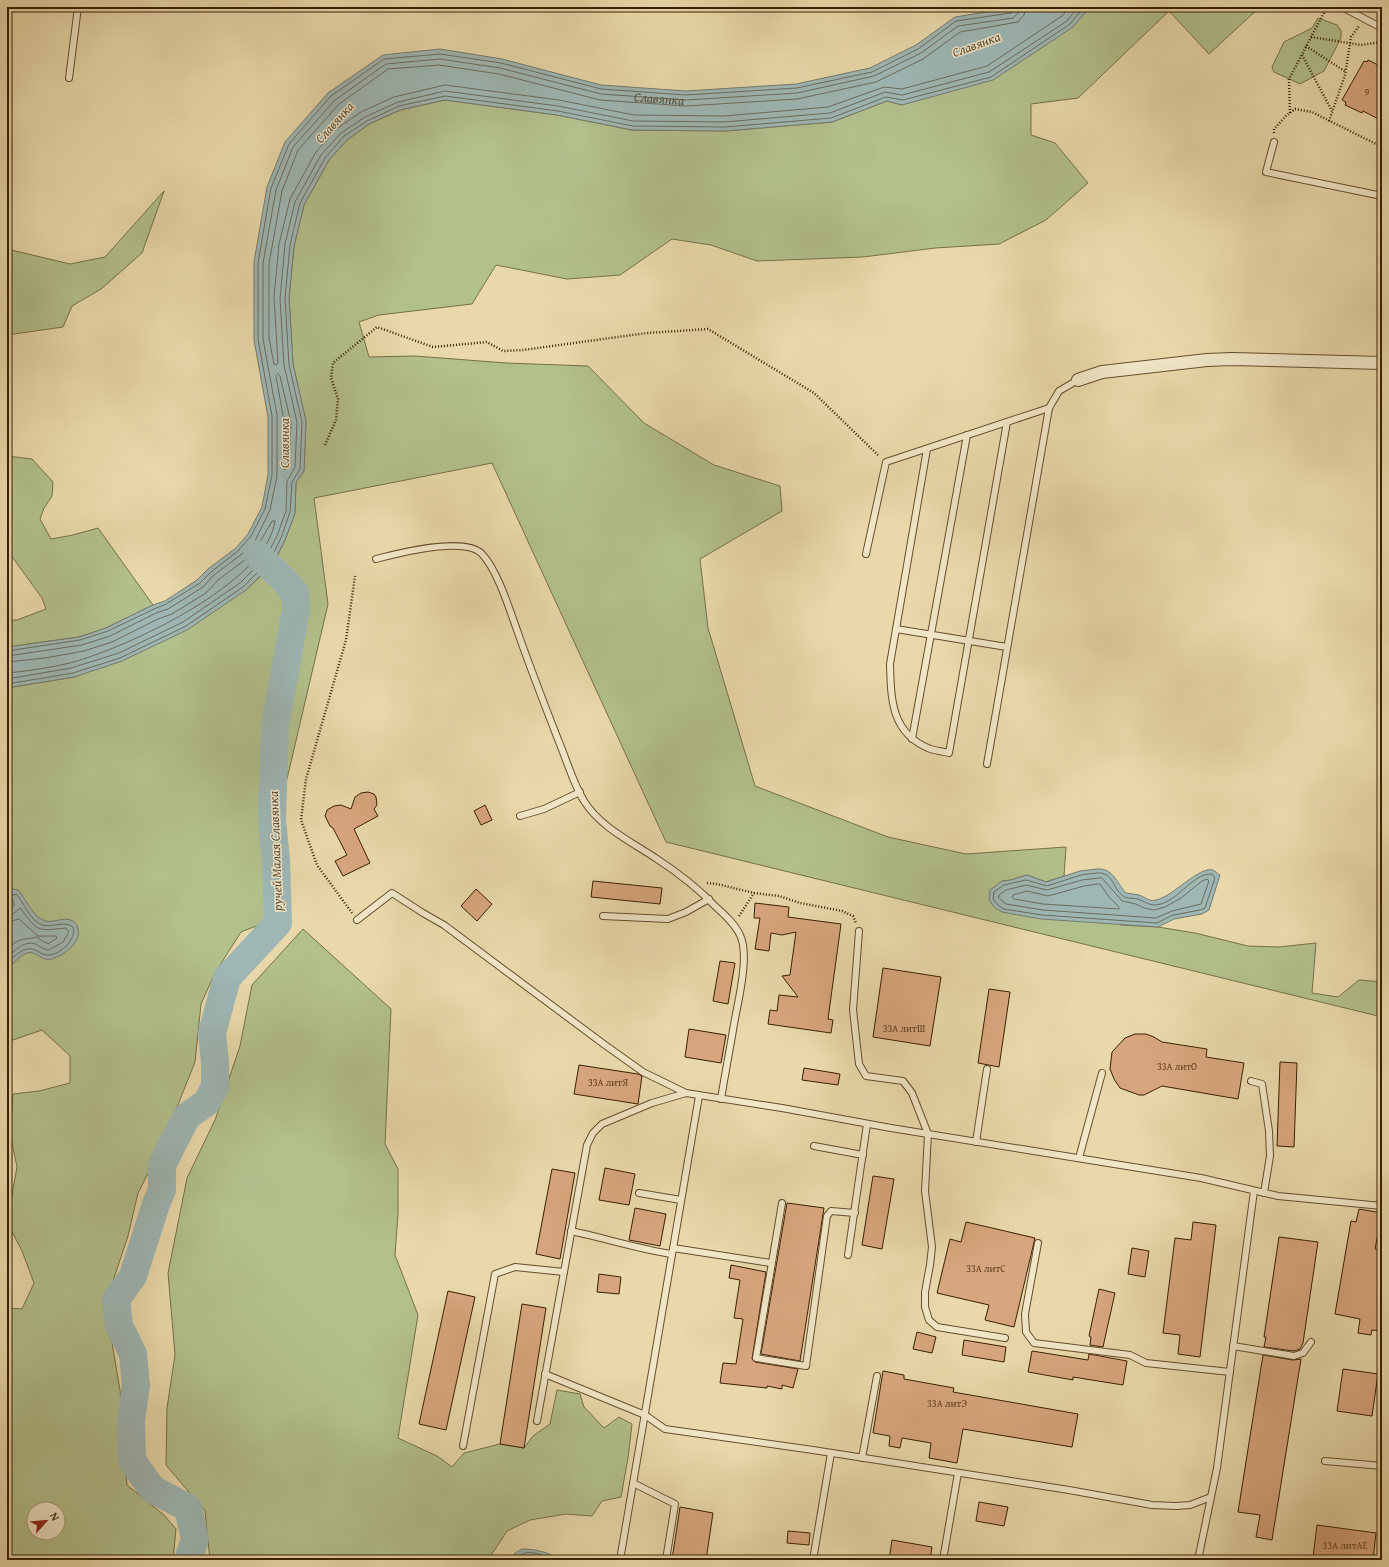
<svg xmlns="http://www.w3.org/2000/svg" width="1389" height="1567" font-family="'Gentium Book Plus',serif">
  <rect width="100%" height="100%" fill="#e9d9aa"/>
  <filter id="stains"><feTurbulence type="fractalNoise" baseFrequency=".005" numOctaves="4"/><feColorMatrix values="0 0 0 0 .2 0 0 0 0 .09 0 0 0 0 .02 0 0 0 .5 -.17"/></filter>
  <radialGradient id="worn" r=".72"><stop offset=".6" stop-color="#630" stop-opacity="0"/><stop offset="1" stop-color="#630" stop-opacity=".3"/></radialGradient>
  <!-- green -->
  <g fill="#b2c08c" stroke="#767048" fill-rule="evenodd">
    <path d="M1090,7h170l-51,47 -40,-43 -91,87 -47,6v31l24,8 33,40 -42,37 -47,24 -64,4 -72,9 -106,4 -46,-16 -39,-6 -52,36 -53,4 -71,-14 -24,39 -93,11 -20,7 10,35 46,-1 91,7 82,3 56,57 70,42 66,21 2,25 -82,48 8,69 47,158 133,51 78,17 100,-7 -2,29 -18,6 -19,-7 -16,5 -9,1 119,44 37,2 37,6 53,13 31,1 37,-4 -4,50 26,4 21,-17 23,2v35l-716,-175 -174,-379 -178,35 14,106 -41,175 -2,-53 9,-74 10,-40 -6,-23 -9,-12 -15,-15 11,-22 10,-27 1,-31 8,-11 2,-49 -13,-58 -4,-66 5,-52 10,-41 25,-45 18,-20 22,-16 31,-14 45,-10 112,15 75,15 93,1 107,-9 55,-21 15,4z"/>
    <path d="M1318,18l19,7 4,6v7l-17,33 -24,13 -26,-12 -2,-5 12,-25 28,-14z"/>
    <path d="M164,191l-22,62 -41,36 -29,17 -9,21 -56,8v-86l63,15 35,-7z"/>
    <path d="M7,456l25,3 21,23 -1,14 -8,12 -4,11 11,20 22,-4 25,-7 55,77 -47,23 -27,9 -72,10v-27h10l29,-11 -4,-11 -29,-40 -6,-4z"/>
    <path d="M266,571c12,9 20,19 26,33l-23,120 -2,117 2,80 -28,11 -26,41 -14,31 -6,58 -36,90 -21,41 -10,43 -16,48 -2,47 10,59 7,95 37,30 12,14 -3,31h-166v-252l15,1 12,-26 -12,-32 -15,-29 10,-55 -7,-34 3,-39 26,-3 31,-8v-27l-28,-26 -35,12v-354l67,-11 172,-87zM34,1509h24v24h-24z"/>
    <path d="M303,929l88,80 -6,135 13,25v45l-3,41 23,60 -20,123 39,18 15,11 12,-14 36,-9 24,4 9,-12 17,-12 7,-34 23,4 4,13 20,21 15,-11 13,7 -4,34 -7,39 -19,4 -10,15 -26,-2 -36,6 -23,11 -19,29h-278l-5,-49 -39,-46 1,-57 8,-53 -7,-82 19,-95 28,-58 25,-74 12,-61z"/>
  </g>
  <!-- water -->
  <g fill="#9eb7b5" stroke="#767a6e">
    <path d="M1016,7h74l-17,20 -80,53 -91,25 -15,-4 -55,21 -107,9 -93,-1 -75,-15 -112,-15 -45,10 -31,14 -22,16 -18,20 -25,45 -10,41 -5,52 4,66 13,57 -2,50 -8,11 -1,31 -10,27 -11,22 -28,28 -59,40 -65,31 -48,16 -67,11v-41l72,-10 27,-9 47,-23 12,-4 32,-21 11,-11 28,-21 12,-14 14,-27 6,-32v-58l-14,-77v-78l13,-75 18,-45 43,-49 55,-38 57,-6 62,10 99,26 85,6 110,-7 74,-16 46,-23 39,-28z"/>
    <path d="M1097,869c16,-1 19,13 29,24 4,1 9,1 13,2 6,2 10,7 17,5 18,-4 43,-34 57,-30 2,1 5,4 7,5l-11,35 -7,4 -28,5 -16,8 -117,-8 -39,-7 -7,-4 -6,-8 1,-10 12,-9 9,-1 16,-5 19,7 34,-11z"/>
    <path d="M12,889l6,1c8,9 13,23 23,29 10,7 22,-4 32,2 3,2 4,4 5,8 3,14 -14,26 -26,30 -10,3 -16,-9 -25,-6 -8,3 -13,11 -20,15v-57l3,-7 -2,-11z"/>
    <path d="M522,1549c13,0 27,3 38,11h-48l3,-7z"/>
  </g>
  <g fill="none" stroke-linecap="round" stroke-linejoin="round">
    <!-- shore -->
    <g stroke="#6c6b5c" stroke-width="1">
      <path d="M1026,7l-2,8 -6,7 -58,10 -37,27 -47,23 -79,17 -111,7 -86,-6 -101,-26 -60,-9 -51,4 -49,35 -41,46 -16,41 -13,73v74l5,26 2,1 2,-2 -4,-66 5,-53 11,-45 26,-47 20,-23 25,-17 33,-15 51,-12 114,15 75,15 90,1 104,-9 56,-20 18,2 85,-23 75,-50 8,-9"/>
      <path d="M278,374l2,2 11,47 -2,42 -4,5 -2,-2v-52l-7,-40z"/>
      <path d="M7,651l73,-11 28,-9 46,-22 12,-5 34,-21 11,-11 27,-21 13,-15 14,-27 7,-34v-59l-14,-77v-76l13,-75 18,-44 42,-48 53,-37 56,-5 61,9 100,26 85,6 111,-7 75,-16 46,-23 38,-28 55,-8 3,-2 1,-4"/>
      <path id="s1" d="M7,656l75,-11 28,-9 46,-23 12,-4 35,-22 11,-12 28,-21 14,-15 14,-29 7,-34v-61l-14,-76v-76l13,-73 17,-43 42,-47 51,-36 54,-5 60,9 101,26 85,6 111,-7 77,-17 47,-23 37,-27 55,-8 5,-5 2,-6"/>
      <path d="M7,662l38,-4 39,-7 28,-9 46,-23 14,-5 34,-21 12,-13 28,-21 14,-17 12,-21h3c-9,63 -149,127 -205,142 -21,5 -42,8 -63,10"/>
      <path d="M7,679l64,-11 48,-15 64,-31 57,-39 26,-26 11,-21 9,-25 1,-30 8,-14 2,-45 -13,-57 -4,-66 5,-55 10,-42 26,-47 20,-22 24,-16 33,-15 47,-11 113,15 75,15 91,1 106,-9 55,-21 17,3 87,-23 78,-51 11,-14"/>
      <path d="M7,684l66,-11 47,-15 66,-32 57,-39 27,-27 11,-22 9,-26 2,-30 8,-13 2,-47 -13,-57 -4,-67 5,-53 10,-42 25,-45 19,-22 23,-15 32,-15 46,-10 113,15 75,15 92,1 106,-9 55,-21 17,3 88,-23 79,-53 14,-17"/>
      <path d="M1097,873c17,-1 15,15 26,23 4,3 11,2 15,3 6,2 9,5 15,6 23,1 38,-32 59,-31l3,4 -10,30 -5,2 -27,5 -16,8 -115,-8 -38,-6 -6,-4 -5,-6 1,-7 10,-7 22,-5 21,6 34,-11z"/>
      <path d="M1102,878l20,23 14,3 8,4 10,2 11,-3 16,-9 21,-17 5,-2 2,2 -8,23 -29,7 -16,7 -113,-8 -37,-6 -8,-7 1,-2 7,-5 20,-5 21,5 35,-10z"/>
      <path d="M1100,884l9,13 10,10v2l-76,-5 -29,-5 -2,-2 1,-2 14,-4 21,5 36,-10z"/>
      <path d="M7,911l5,-3 2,-4 -3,-8 5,-2c9,9 13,26 26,31 11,3 22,-5 31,2 4,12 -13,29 -26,28 -7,0 -11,-8 -20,-6 -7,1 -14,9 -20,14"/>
      <path d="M7,916l6,-2 7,-6c19,24 15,23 46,20l3,4 -6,10 -14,8c-5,0 -9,-4 -14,-6 -11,-4 -20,7 -28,13"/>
      <path d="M7,922l12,-3 19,17h18l1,2 -9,6 -9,-5 -1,-2c-15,3 -18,0 -31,12"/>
      <path d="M517,1560c6,-14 26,-5 36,0"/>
    </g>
    <!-- river -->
    <path stroke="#9eb7b5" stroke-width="28" d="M188,1560l7,-21 -7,-31 -36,-19 -20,-28 -1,-40 5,-36 -3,-31 -14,-28 -3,-26 17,-24 23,-72 6,-14v-24l7,-15 18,-35 19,-13 9,-16v-25l-3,-29 15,-55 51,-55 -2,-62 -4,-42 3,-93 21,-117 -1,-16 -10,-12 -28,-27"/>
  </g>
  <!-- building -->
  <g fill="#d8a67e" stroke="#391f03">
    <path d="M1368,60l14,7v54l-19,-10 -1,2 -17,-8 1,-3 -4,-2 22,-39 3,1z"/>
    <path d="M368,792l6,2 2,3 1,8 -3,4 4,7 -24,13 16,34 -27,13 -8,-15 12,-6 -14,-27 -3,-2 -5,-10 2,-6 7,-4 7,-1 10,4 4,-12 6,-4z"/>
    <path d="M485,805l7,15 -11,5 -7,-14z"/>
    <path d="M593,881l69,7 -2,16 -69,-7z"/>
    <path d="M476,889l16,15 -15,17 -16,-15z"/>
    <path d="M755,903l34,4 -1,10 53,7 -13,95 5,1 -2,13 -63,-9 2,-14 7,1 2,-16 19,2 -16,-21 8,-1 6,-43 -14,3 -11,-2 -2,18 -14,-2 5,-31h-6z"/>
    <path d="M720,961l15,2 -7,41 -15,-3z"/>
    <path d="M883,968l58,9 -11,69 -57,-9z"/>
    <path d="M989,989l21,3 -11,75 -21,-4z"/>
    <path d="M689,1029l37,6 -5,28 -36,-6z"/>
    <path d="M1135,1034h11l8,3 8,5 45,7 -1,8 38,6 -6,36 -76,-13 -18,9h-5l-19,-7 -6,-9 -4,-10 2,-17 13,-14z"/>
    <path d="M1280,1062l17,1 -3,84 -17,-1z"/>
    <path d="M579,1065l59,9 4,2 -4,28 -64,-10z"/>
    <path d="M804,1068l36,6 -2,11 -36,-5z"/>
    <path d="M605,1168l30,6 -6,31 -30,-5z"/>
    <path d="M552,1169l23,4 -15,86 -24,-5z"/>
    <path d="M873,1176l21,3 -12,70 -20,-4z"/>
    <path d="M787,1203l37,5 -24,153 -39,-7z"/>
    <path d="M635,1208l31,6 -6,32 -31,-6z"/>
    <path d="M1359,1209l23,4 -7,36 7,2v80l-10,-1 -1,5 -13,-2 2,-14 -25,-5 16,-93 5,1z"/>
    <path d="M966,1222l69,16 -21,89 -29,-7 4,-15 -52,-12 13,-54 11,3z"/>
    <path d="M1193,1222l23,3 -16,132 -22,-3 2,-19 -17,-2 12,-95 16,2z"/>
    <path d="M1279,1237l39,5 -15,101 -3,6 -6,2 -30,-4 2,-10h-2z"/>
    <path d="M1132,1248l17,3 -4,26 -17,-3z"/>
    <path d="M731,1265l35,7 -14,87 3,3 43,7 -5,19 -11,-3v4l-15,-3v2l-47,-5 3,-20 13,1 7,-45 -9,-1 6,-38 -11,-2z"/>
    <path d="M599,1274l22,3 -2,17 -22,-2z"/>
    <path d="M1099,1289l16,4 -12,54 -13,-2 1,-8 -2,-1z"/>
    <path d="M448,1291l27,6 -29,133 -27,-6z"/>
    <path d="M522,1304l24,4 -22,140 -24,-4z"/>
    <path d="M917,1332l19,5 -4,16 -19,-4z"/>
    <path d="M964,1340l42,7 -2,15 -42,-7z"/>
    <path d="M1032,1351l56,9 1,-6 38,7 -4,24 -50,-8v3l-45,-8z"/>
    <path d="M1263,1355l30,5 8,-1 -29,181 -16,-3 4,-22 -22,-3z"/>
    <path d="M1343,1369l35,5 -6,42 -35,-5z"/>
    <path d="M883,1371l21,4v4l50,9 -1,4 125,22 -6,33 -109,-18 -6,34 -28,-5 2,-15 -29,-5 -2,10 -11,-2 1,-10 -17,-3z"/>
    <path d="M979,1502l29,5 -4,19 -28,-5z"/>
    <path d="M680,1507l33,6 -7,47h-34z"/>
    <path d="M1317,1525l59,8 -3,27h-39l-21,-3z"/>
    <path d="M788,1531l22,2 -1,12 -22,-2z"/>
    <path d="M892,1540l40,7 -2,13h-41z"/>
  </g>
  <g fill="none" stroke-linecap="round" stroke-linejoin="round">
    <!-- lane casing -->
    <g stroke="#654e2d" stroke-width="8">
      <g id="lane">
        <path d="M1342,7l40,21"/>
        <path d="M69,78l9,-71"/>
        <path d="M1274,142l-8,30 116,24"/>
        <path d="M927,449l-37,215c1,35 1,68 38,84 6,3 14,3 21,5l58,-331"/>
        <path d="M866,554l20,-92 163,-54"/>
        <path d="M376,559c23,-6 89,-23 106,-5 16,17 28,57 36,79 13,37 27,73 41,109 8,19 14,41 25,59 17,27 48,41 73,58 23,15 40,28 59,48 9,8 19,17 24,28 10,20 -2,67 -6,89 -4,25 -9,50 -13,75"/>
        <path d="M896,629l111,18"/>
        <path d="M912,739l55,-304"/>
        <path d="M987,764l62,-356 10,-17 19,-11"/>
        <path d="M520,816l24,-7 36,-17"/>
        <path d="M603,916l65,3 18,-7 23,-13"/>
        <path d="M357,920l35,-27 31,20 21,12 161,120 38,27 43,21"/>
        <path d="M859,931l-6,79 6,54 7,12 37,5 9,12 16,41 -3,57 7,56 -2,18 -5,27v15l4,13 8,7 68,11"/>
        <path d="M1251,1081l11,3 7,47 1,25 -6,37"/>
        <path d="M976,1142l11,-73"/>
        <path d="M814,1146l49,9"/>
        <path d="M1079,1158l23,-85"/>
        <path d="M639,1193l42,7"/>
        <path d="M782,1203l-26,155 50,8 21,-150 4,-5 24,2"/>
        <path d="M571,1231c34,7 67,18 101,23"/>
        <path d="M1038,1243l-13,71 1,18 8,11 96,12 16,8 84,9"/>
        <path d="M673,1248l98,15"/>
        <path d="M848,1255l19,-131"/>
        <path d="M1233,1346l61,10 9,-3 8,-11"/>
        <path d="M545,1374l100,41 20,14 148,21 256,40 83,15 24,1 14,-1 21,-8"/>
        <path d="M537,1421l50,-276 6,-12 9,-9 50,-21 34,-10 96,15 109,20 310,50 77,18 104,10"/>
        <path d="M463,1446l32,-172 20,-7 49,5"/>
        <path d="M862,1458l15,-82"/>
        <path d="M1325,1461l57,5"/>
        <path d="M633,1483l42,21 -9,56"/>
        <path d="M620,1560l79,-464"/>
        <path d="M813,1560l18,-107"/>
        <path d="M943,1560l15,-87"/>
        <path d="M1198,1560l19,-92 37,-277"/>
      </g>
    </g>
    <!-- street casing -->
    <g stroke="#654e2d" stroke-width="14">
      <path id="street" d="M1078,380l24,-8 105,-12 25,-1 150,4"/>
    </g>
    <!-- path -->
    <g stroke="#391f03" stroke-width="2.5" stroke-dasharray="1 2" stroke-linecap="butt">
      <path d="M1311,37l50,8 21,-3"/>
      <path d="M1306,46l40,26"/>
      <path d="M1302,55l30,56"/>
      <path d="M1290,113l-1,-34 38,-72"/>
      <path d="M1329,121l16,-46 6,-38 8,-11"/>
      <path d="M1274,133v-4l12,-13 9,-7 17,3 70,35"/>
      <path d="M325,445l11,-25 2,-21 -7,-21 2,-15 44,-36 56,20 54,-5 16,9 20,-1 124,-17 61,-4 106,64 64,62"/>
      <path d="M707,883l10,1 37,9 25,3 21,7 42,8 11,5 3,7"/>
      <path d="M352,913l-35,-48 -16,-45 5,-41 40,-139 9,-64"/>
      <path d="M739,916l15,-23"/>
    </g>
    <!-- lane -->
    <use href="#lane" stroke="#f1e6c8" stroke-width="6"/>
    <!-- street -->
    <use href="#street" stroke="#f1e6c8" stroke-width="12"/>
  </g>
  <g text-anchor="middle" stroke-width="3" stroke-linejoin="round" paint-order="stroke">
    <!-- number labels -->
    <g font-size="10" fill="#614122">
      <text x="1367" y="96">9</text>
      <text x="904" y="1032">33А литШ</text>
      <text x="1177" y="1070">33А литО</text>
      <text x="608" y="1086">33А литЯ</text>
      <text x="986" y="1272">33А литС</text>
      <text x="947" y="1407">33А литЭ</text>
      <text x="1345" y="1549">33А литАЕ</text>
    </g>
    <!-- water labels -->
    <g font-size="13" font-style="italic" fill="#574d38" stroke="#f1e6c8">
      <text transform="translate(976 44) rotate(-20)" y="5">Славянка</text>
      <text dy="5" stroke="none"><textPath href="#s1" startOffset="1087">Славянка</textPath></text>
      <text transform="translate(334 122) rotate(-48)" y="5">Славянка</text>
      <text transform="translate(284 443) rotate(-90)" y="5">Славянка</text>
      <text transform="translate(275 851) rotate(-92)" y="5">ручей Малая Славянка</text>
    </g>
  </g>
  <!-- margin -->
  <rect width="1389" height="1567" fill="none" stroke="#e9d9aa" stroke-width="24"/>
  <rect x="8" y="8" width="1373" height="1551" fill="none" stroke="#391f03" stroke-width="2"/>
  <rect x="12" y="12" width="1365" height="1543" fill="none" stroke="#391f03"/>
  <!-- north arrow -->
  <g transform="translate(46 1521) rotate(63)"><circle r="19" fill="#f1e6c8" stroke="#a79679"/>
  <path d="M0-3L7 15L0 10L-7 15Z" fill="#8f2418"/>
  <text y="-6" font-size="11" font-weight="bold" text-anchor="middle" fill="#391f03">N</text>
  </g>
  <rect width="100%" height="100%" filter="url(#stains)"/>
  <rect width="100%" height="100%" fill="url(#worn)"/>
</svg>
